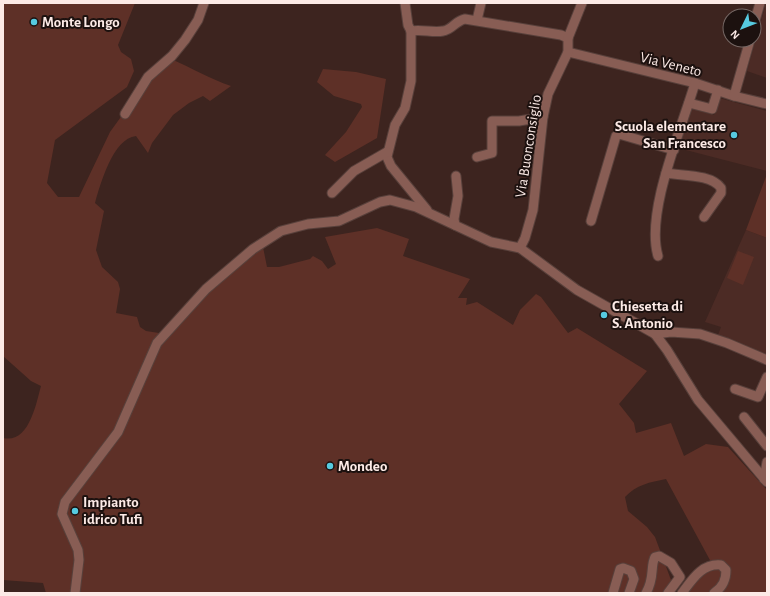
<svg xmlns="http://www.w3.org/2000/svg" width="770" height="596" font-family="'Alegreya Sans',sans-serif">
  <rect width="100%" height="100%" fill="#3d241f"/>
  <!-- built -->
  <g fill="#4c2b25">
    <path d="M763,3h4v75l-20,-7 18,-64 -3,-1z"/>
    <path d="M719,98l48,13v60l-89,-23 11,-40 25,7z"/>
    <path d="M746,230l21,8v122l-49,-25 3,-8 -16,-5z"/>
  </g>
  <!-- green -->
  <g fill="#5e3027">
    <path d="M3,3h132l-17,42 3,7 10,7 3,12 -7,16 -72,53 -8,43 11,14h21l31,-65 39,-54 22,-19c21,9 39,20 60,27l-21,15 -7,-5 -14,7 -16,12 -21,28 -4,10 -12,-17c-23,2 -36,49 -41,67l9,8 -8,39 6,17 16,15 2,7 -4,24 21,4 3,10 6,4 13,2 -1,3 41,-39 64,-50 4,20h12l31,-8 3,-3 9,5 6,8 8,-5 -11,-27 52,-9 32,11 -6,17 67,23 -12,19h9l-1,7 11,-3 36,23 7,-15 16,-16 5,3 27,36 9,-5 70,43 -28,33 15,19 2,10 35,-10 13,33 22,-12 22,3 39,43v103h-87l31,-31 -45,-83c-16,3 -30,6 -41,18l3,14 19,16 8,10 16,43 -1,13h-624l-3,-10 -40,-3v-142c26,6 33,-34 38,-52l-10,-5 -28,-25z"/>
    <path d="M323,69l33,3 30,7 -9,59 -42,24 -10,-7 21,-23 16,-25 -1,-3 -27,-8 -17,-14z"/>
    <path d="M767,174v64l-21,-8z"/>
    <path d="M738,251l16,6 -11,28 -16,-7z"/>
  </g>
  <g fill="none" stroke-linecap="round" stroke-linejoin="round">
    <!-- minor casing -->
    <g stroke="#58403b" stroke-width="11">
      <g id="minor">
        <path d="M405,3l3,22 3,6c11,-2 22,2 32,0 9,-1 12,-10 22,-12l96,16 7,3"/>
        <path d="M477,20l4,-17"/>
        <path d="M754,24l6,-21"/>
        <path d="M411,31v50l-6,27 -10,17 -8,32 4,9 36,44"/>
        <path d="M568,52l127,31 39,13 33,8"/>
        <path d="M734,96l16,-56"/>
        <path d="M689,103l23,6 6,-19"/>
        <path d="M125,114l23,-37 24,-21 13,-16 13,-20 6,-17"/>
        <path d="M477,157l15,-4v-32h27l24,-4"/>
        <path d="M666,173c16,3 45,1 55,15v5l-17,24"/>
        <path d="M332,193l22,-22 33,-19"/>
        <path d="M591,221l25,-85 3,-2 55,16"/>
        <path d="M455,225l-1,-6 4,-23 -2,-20"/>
        <path d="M520,248l5,-10 8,-28 10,-93 5,-23 20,-42v-14l14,-35"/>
        <path d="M658,256c-13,-44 24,-128 37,-173"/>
        <path d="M655,334l12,16 31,50 69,82"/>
        <path d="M735,389l23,8 9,-20"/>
        <path d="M744,417l23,29"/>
        <path d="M764,479l3,-17"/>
        <path d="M75,593l4,-33 -1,-10 -16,-36 3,-12 53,-70 39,-89 49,-54 47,-40 28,-18 27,-7 31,-3 41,-19 10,-2 26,7 75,35 29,6 57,42 78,44 16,-2 29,2 27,9 40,17"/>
        <path d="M613,593l7,-24 3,-1 8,3 3,8 -5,14"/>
        <path d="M646,593c9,-15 4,-27 9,-36l4,-1 12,7 9,14 -12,16"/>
        <path d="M682,593c10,-13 20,-30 39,-28l5,5c0,10 -3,17 -12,23"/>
      </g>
    </g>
    <!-- minor -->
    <use href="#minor" stroke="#885d54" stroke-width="9"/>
  </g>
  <!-- markers -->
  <g fill="#56cae0" stroke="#1c110f" stroke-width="1.5">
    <circle cx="34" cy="22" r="4"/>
    <circle cx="734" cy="135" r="4"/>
    <circle cx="604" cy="315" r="4"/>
    <circle cx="330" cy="466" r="4"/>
    <circle cx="75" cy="511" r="4"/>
  </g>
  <g text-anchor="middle" stroke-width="4" stroke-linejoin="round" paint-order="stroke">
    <!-- poi labels -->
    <g font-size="15" font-weight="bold" fill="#fceae6" stroke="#1c110f" text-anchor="start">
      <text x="42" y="27">Monte Longo</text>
      <text x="726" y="131" text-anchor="end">Scuola elementare<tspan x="726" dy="17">San Francesco</tspan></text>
      <text x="612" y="311">Chiesetta di<tspan x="612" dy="17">S. Antonio</tspan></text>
      <text x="338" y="471">Mondeo</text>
      <text x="83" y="507">Impianto<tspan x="83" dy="17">idrico Tufi</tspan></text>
    </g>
    <!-- street labels -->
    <g font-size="15" fill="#fceae6" stroke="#1c110f">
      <text transform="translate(671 64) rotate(14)" y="5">Via Veneto</text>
      <text transform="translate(528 146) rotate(-81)" y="5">Via Buonconsiglio</text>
    </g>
  </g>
  <!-- border -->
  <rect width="770" height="596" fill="none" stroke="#fceae6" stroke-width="8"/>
  <!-- north arrow -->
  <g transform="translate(742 28) rotate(227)"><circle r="19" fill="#1c110f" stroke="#766865"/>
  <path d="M0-3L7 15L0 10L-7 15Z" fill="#56cae0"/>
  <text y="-6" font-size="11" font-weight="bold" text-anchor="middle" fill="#fceae6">N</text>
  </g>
</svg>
